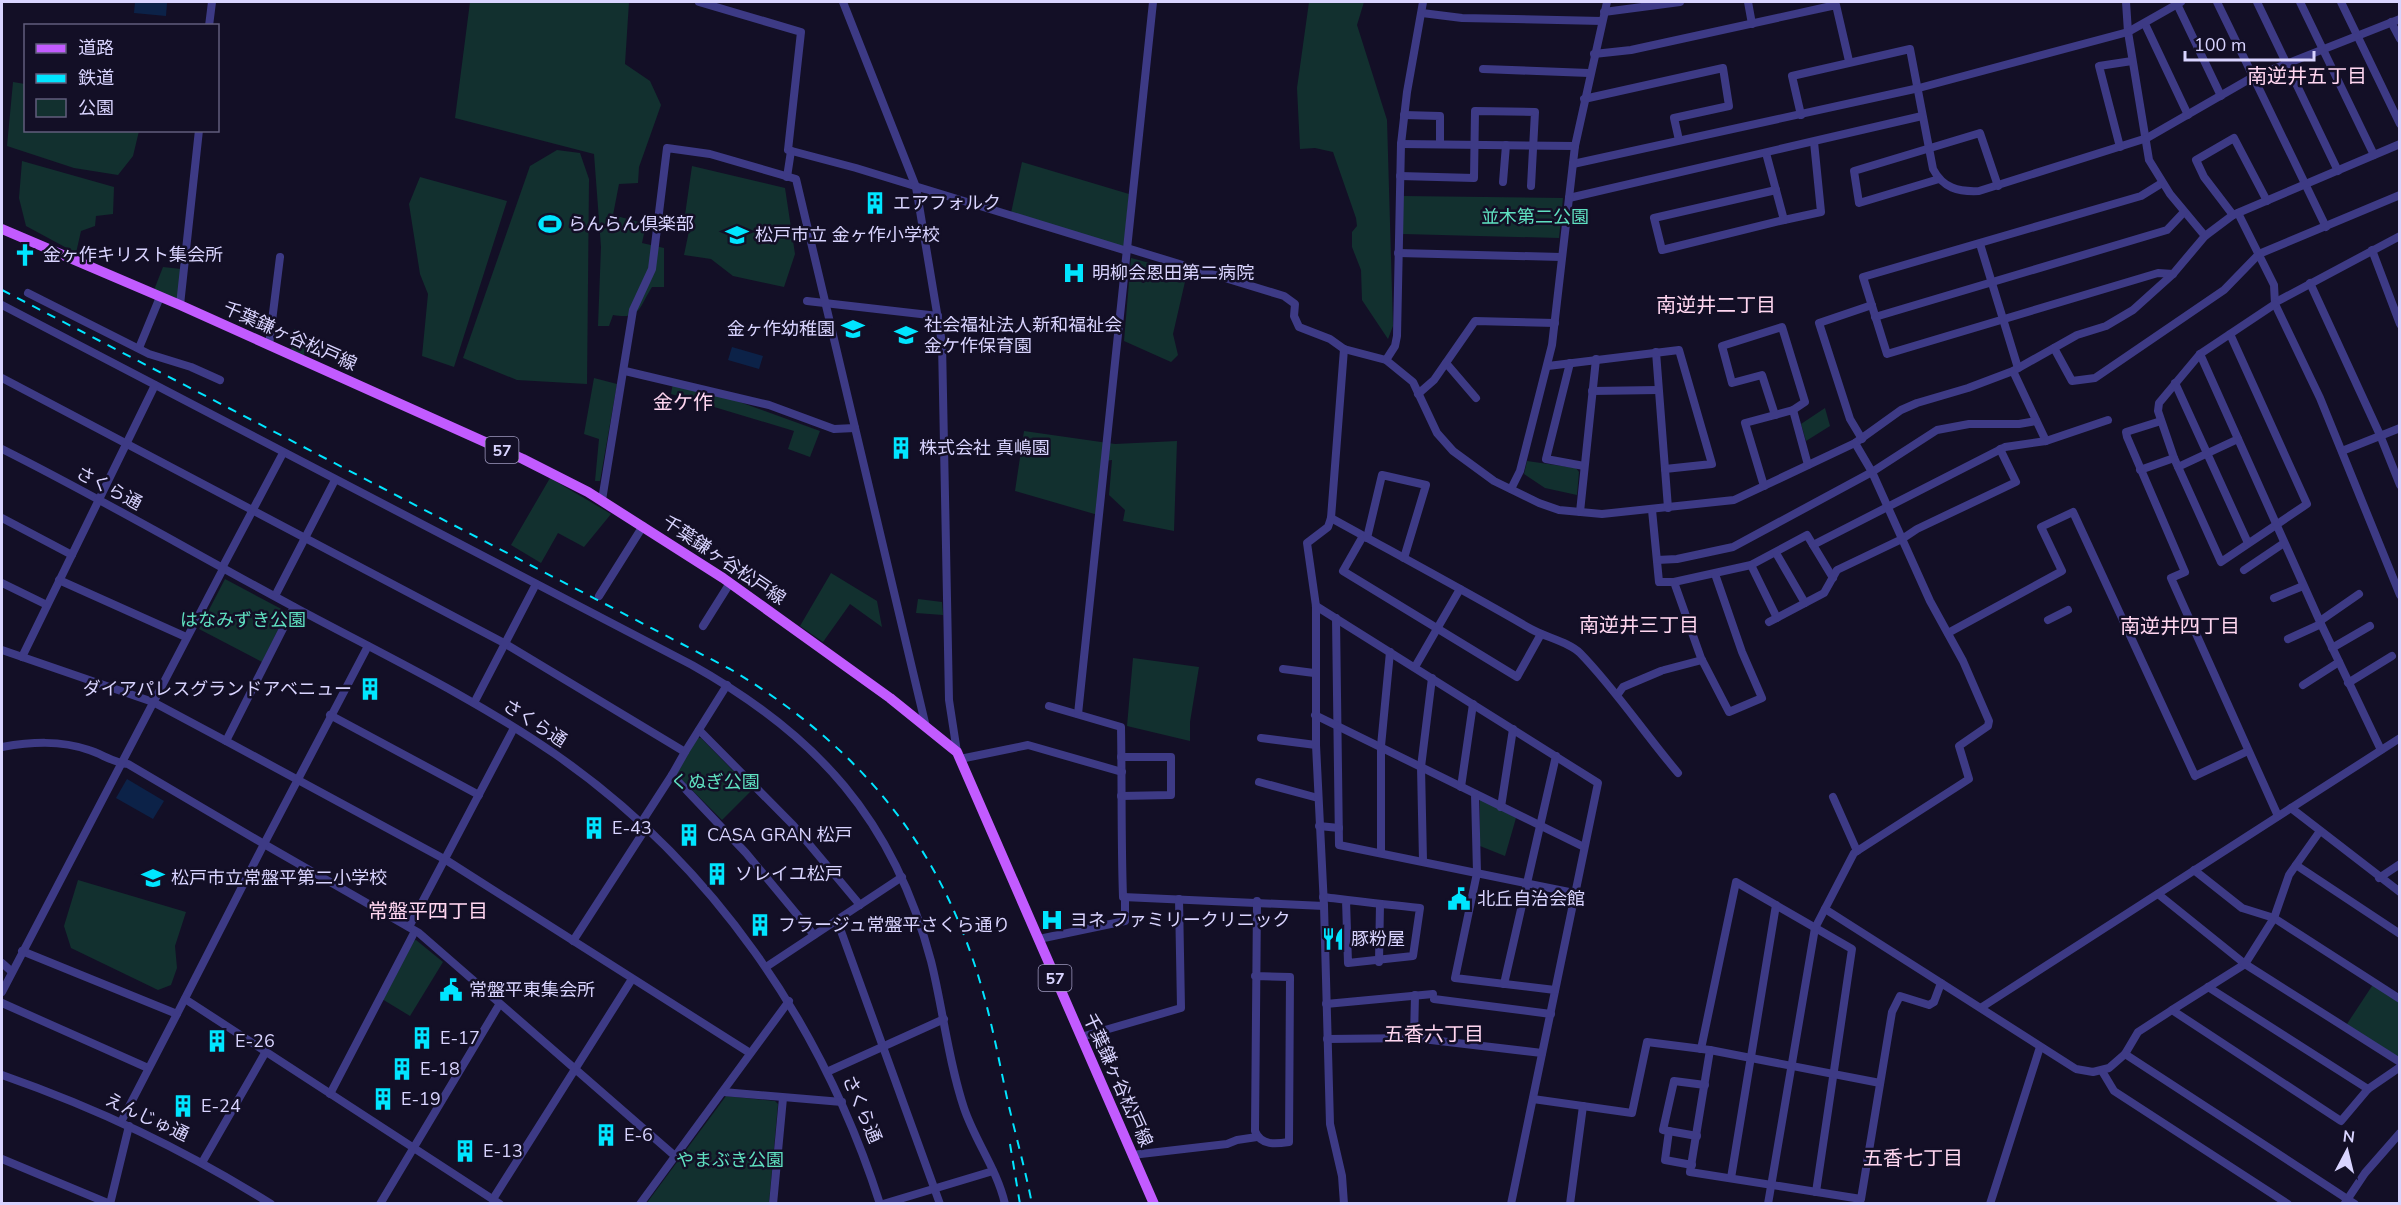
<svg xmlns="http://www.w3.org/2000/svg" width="2401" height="1205" font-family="'Nunito Sans','Noto Sans JP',sans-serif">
  <rect width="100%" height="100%" fill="#130f26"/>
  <!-- green -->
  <g fill="#12302f">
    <path d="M470,2h159l-4,62 25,17 11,24 -22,62 -1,16 -19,1 -6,31 33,9 -4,19 22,5v39h-12c-13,20 -11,33 -39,28l-4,11h-11l3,-79 -7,-93 -139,-36z"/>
    <path d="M1309,2h55l-7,23 30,95 6,206 -5,13 -26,-39 -1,-30 -9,-23v-15l5,-6 -1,-8 -23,-66 -18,-4 -15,1 -3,-61z"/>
    <path d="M13,82l12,2 1,46 113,1 -6,25 -15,19 -44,-7 -67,-22z"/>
    <path d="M557,150l23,3 9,26 -2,205 -70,-4 -54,-22 67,-192z"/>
    <path d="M22,161l92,26 -1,27 -17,2 -1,10 -14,5 -5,22 -50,-27 -7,-28z"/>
    <path d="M1022,162l107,32 -5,53 -113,-34z"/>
    <path d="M692,166l93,22 10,66 -11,33 -51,-11 -22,-17 -27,-4 5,-24 -6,-2z"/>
    <path d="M420,177l87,24 -53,166 -32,-11 6,-62 -8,-20 -11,-70z"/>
    <path d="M1403,196l160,2 -4,40 -156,-4z"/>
    <path d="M1131,258l56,15 -14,61 5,21 -7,7 -47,-21z"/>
    <path d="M163,267l18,2 -3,32 -24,-11z"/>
    <path d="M294,329l13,3 -3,24 -13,-5z"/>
    <path d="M594,378l23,6 -17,97h-5l4,-42 -15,-5z"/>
    <path d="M673,383l47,12 100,36 -10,26 -22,-8 6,-18 -123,-37z"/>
    <path d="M1825,408l5,18 -24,15 -5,-17z"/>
    <path d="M1024,431l91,13 62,-3 -3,90 -51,-10 2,-11 -16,-15 3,-35 -8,1 -6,54 -83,-24z"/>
    <path d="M1527,461l49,7 3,4 -2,23 -32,-7 -21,-14z"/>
    <path d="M550,478l61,36 -27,33 -26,-14 -17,30 -30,-18z"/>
    <path d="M831,573l46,28 5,26 -32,-23 -27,38 -23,-16z"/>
    <path d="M225,579l62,33 -25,50 -63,-33z"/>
    <path d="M918,599l24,3 1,13 -27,-2z"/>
    <path d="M1133,658l66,9 -9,55v19l-63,-15z"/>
    <path d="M697,738h4l51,52 -30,30 -45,-45v-4z"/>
    <path d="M1480,799l36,19 -11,38 -25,-10z"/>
    <path d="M78,880l108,32 -11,34 2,22 -6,17 -13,5 -87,-42 -7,-22z"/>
    <path d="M416,940l27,22 -33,54 -28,-17 31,-58z"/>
    <path d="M2374,983l25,16v63l-54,-35z"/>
    <path d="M726,1096l49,5 3,3 -9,99 -123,1z"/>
  </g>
  <!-- water -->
  <g fill="#0c2248">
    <path d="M135,2l32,1 -1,13 -32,-3z"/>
    <path d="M732,347l31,9 -4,13 -31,-9z"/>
    <path d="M127,779l37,22 -11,18 -37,-21z"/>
  </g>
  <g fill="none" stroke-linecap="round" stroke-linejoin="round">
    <!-- minor -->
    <g stroke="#3d3a85" stroke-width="8">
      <path d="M699,2l102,30 -13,118 68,18 271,83"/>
      <path d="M843,2l73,185 26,156 7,357 8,52"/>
      <path d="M1748,2l4,22"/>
      <path d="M2126,2l2,30 21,128 21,34 35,42"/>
      <path d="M2217,2l109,225"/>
      <path d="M2257,2l81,169"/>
      <path d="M2300,2l74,153"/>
      <path d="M2341,2l59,122"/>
      <path d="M2177,4l44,92"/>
      <path d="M1604,12l76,-10"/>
      <path d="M1422,13l40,5 140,3"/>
      <path d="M2391,22l9,17"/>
      <path d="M2145,24l43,91"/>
      <path d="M209,26l3,-24"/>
      <path d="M1594,54l37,-4 205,-45 13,56"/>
      <path d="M1483,69l106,4"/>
      <path d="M1584,99l139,-31 6,38 -55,12 5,22"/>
      <path d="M1404,115l36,1v28"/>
      <path d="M1801,115l-9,-39 118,-27 23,120c10,19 25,23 46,22l168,-53 106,-61 147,-58"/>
      <path d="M1401,144l174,2"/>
      <path d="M2120,147l-21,-81 33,-5"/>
      <path d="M1766,153l18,67 37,-8 -7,-70"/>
      <path d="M1573,164l346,-76 209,-56 53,-30"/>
      <path d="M1400,176l74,2 1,-67 60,1 -4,74"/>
      <path d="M787,177l4,-26"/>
      <path d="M1939,179l-80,24 -5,-32 126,-38 18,53"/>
      <path d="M1503,182l3,-37"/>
      <path d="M2162,183l-21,13 -278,81 24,77 271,-81 15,1"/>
      <path d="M1776,190l-122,28 8,32 122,-30"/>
      <path d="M1569,198l353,-82"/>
      <path d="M2238,213l36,72 1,19 45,94 80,197"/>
      <path d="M2233,215l-29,-38 -8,-17 38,-22 33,63"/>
      <path d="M1980,244l38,124"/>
      <path d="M1127,248l157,48 11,8 -1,12 5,11 31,12 14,10 42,11 27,22 24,51 16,18 41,30 45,22 20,7 43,4 132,-14 121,-57 46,-33 16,-7 51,-15 45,-17 64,-36 29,-9 27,-16 40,-36 32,-38 28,-21 167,-71"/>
      <path d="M2372,250l28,74"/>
      <path d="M1398,253l163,4"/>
      <path d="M2310,283l70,152 20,50"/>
      <path d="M28,293l121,61 42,13 29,13"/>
      <path d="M807,301l131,15"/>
      <path d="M2276,302l124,-66"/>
      <path d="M2,305l690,360c125,70 202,155 239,296 12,48 17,99 33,147 11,33 33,61 41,96"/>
      <path d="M180,305l19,-175"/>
      <path d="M1875,317l292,-87 17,-18"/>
      <path d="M2230,334l77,170 -86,58 -47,-104 -16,-47 1,-8 41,-49 75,-50"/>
      <path d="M269,345l11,-88"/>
      <path d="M139,348l21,-51"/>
      <path d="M2054,348l18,33 23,-3 129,-88 35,-36 141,-59"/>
      <path d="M1656,352l12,156"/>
      <path d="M2200,354l121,270 60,126"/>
      <path d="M1386,360l9,-14 2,-10 4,-192 6,-52 16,-90"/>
      <path d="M1446,363l30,35"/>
      <path d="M1570,363l-24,96 38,7"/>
      <path d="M1548,366l131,-16 33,114 -47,5"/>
      <path d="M625,371l144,34 65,24 21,-1"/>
      <path d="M2013,371l33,70"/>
      <path d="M2,378l502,265 181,109 -13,23 74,78 68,82"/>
      <path d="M2175,383l73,160"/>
      <path d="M1592,391l66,-1"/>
      <path d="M1418,394l16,-14 41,-59 80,2"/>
      <path d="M1775,415l-13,-40 -30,8 -10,-37 60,-19 23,75 -12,8"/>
      <path d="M2161,421l-35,11 1,5 58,135 -14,6 107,238"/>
      <path d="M1862,439l-12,-20 -31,-96 53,-18"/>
      <path d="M2,449c100,50 197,107 296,160 86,46 176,89 257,145 157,109 267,269 325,450"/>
      <path d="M2342,451l58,-23"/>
      <path d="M2178,467l60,-28"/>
      <path d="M2140,470l34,-12"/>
      <path d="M1764,486l-19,-63 48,-13 15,55"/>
      <path d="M1511,489l9,-18 32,-126 23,-199 32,-144"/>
      <path d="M602,500l31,-190 19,-41 15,-121 43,6 86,25 130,548"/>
      <path d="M1652,510l7,72h15l77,-17 56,-30 26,43"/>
      <path d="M1580,512l16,-153"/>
      <path d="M2,518l70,37"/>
      <path d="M1331,518c67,37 134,73 200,111 14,8 38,13 49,24 36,37 64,80 98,120"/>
      <path d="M1363,536l-20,35 174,106 24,-43"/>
      <path d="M1367,538l15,-63 44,10 -22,73"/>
      <path d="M1813,545l192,-98 41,-6 62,-21"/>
      <path d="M1776,553l29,50"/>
      <path d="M1657,560l20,-1 56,-12 139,-75 65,-42 32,-6h50l17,-3"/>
      <path d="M1751,565l26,53"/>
      <path d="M222,568l61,-115"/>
      <path d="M2244,570l40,-27"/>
      <path d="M59,580l127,57"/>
      <path d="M1674,582l27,76 28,54 33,-14 -20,-46 -27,-78"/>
      <path d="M2,583l45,22"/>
      <path d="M275,596l60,-116"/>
      <path d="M599,596l44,-70"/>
      <path d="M2274,598l29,-12"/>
      <path d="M1316,606l282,177 -87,421"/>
      <path d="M1336,618l3,227 235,48"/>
      <path d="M2048,620l20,-10"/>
      <path d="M2320,621l39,-27"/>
      <path d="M1769,622l55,-29 13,-23 65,-31 15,-10 99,-47 -16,-33"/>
      <path d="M703,626l27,-43"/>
      <path d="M1948,633l114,-62 -21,-44 32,-15 122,264 53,-25"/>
      <path d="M2288,639l33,-15"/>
      <path d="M368,646l-104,198 155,89 256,223"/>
      <path d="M2332,648l38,-22"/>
      <path d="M2,650l151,52 73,39 220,119 304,193"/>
      <path d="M22,657l133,-272"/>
      <path d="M1415,667l45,-78"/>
      <path d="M1283,669l31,4"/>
      <path d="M1664,670l38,-10"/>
      <path d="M2348,683l44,-27"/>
      <path d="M2303,685l36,-23"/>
      <path d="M1618,694l5,-7 38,-16"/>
      <path d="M474,703l62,-119"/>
      <path d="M1049,706l72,21c1,56 0,113 2,170l201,9"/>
      <path d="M1078,714l75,-712"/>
      <path d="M330,715l149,80"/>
      <path d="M1315,715l269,132"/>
      <path d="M699,730l94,95 67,80"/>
      <path d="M1261,738l55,7"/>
      <path d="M226,741l68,-134"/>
      <path d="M2,747c29,-5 58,-7 87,3 13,4 25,13 39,14l136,80 -87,170 -155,-63"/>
      <path d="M685,752l42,-67"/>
      <path d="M1121,757h50v38l-50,1"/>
      <path d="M960,759l68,-14 94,27"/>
      <path d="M1259,782l59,16"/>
      <path d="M1461,787l12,-83"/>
      <path d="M1475,794l2,79 -22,105 100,12"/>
      <path d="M1833,797l24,54"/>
      <path d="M1501,807l12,-78"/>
      <path d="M2291,808l109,84"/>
      <path d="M641,823l31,-48"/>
      <path d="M1319,826l20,2"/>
      <path d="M1381,853v-107l9,-94"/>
      <path d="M1423,861l-2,-94 11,-89"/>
      <path d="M2296,865l24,-34"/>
      <path d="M2194,870l48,38 32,10 126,81"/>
      <path d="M2379,878l21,-14"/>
      <path d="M2158,894l87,70 -73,46 169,111 27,-32 32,-22"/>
      <path d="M1323,897c33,4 65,8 97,11l-7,48 -65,7 -2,-63"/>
      <path d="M1825,909l251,160 17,3 16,-4 16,-14 13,-22 34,-22"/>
      <path d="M837,920l103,284"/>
      <path d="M409,927l105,-199"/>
      <path d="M2400,934l-104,-69 -7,10 -15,43 -29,46 155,98"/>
      <path d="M1039,939l86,-18v-24"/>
      <path d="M573,941l73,-113"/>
      <path d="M1379,962l1,-58"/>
      <path d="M2,963l9,8"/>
      <path d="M766,967l136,-90"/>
      <path d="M1255,976l35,1 -1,165c-13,2 -28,4 -34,-11l2,-230"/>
      <path d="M1504,984l52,-228"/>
      <path d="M2208,987l160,102"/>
      <path d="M2,992l221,-423"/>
      <path d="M185,999l315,205"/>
      <path d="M1434,999l117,15"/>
      <path d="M2,1003l146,65"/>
      <path d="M1326,1004l107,-10"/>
      <path d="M1982,1007l418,-269"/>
      <path d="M1081,1037l100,-29 -2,-109"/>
      <path d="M1414,1038l1,-43"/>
      <path d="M1327,1039l87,-1 128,15"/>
      <path d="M1701,1049l35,-167 116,67 -36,243"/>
      <path d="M1710,1050l-20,122 171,27 31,-187 8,-16 29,9 5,-3 7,-19"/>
      <path d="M2125,1054l230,150"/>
      <path d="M829,1071l115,-52"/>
      <path d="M2102,1071l12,20 174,113"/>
      <path d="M2,1075c97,34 181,74 269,129"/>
      <path d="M723,1092l119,10"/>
      <path d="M330,1094l85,-163"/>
      <path d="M1533,1099l99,14 15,-71 63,8 170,33"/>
      <path d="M121,1122l56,-108"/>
      <path d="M1669,1131l-4,29 27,5"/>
      <path d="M1697,1136l-34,-6 11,-49 31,4"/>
      <path d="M1132,1155l95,-11 10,-4 20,-3"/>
      <path d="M2,1159l108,45"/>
      <path d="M203,1161l62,-108"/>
      <path d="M1731,1178l45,-273"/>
      <path d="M493,1199l139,-220"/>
      <path d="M2345,1203l20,-30 35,-40"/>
      <path d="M110,1204l19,-78"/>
      <path d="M380,1204l119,-199"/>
      <path d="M640,1204l149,-203"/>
      <path d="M773,1204l10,-106"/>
      <path d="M883,1204l110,-33"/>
      <path d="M1344,1204l-2,-28 -12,-52 -6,-218 -8,-161v-139l-9,-63 21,-16 3,-9 13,-169"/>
      <path d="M1570,1204l13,-98"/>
      <path d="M1768,1204l47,-276 39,-75 115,-74 -10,-33 29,-20 1,-5 -26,-60 -33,-60 -58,-129 -17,-29"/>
      <path d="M1990,1204l50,-157"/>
    </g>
    <!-- major -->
    <path stroke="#c25bff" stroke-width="10" d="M2,229l178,76 343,154 65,33 135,86 167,120 67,54 197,452"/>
    <!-- rail -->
    <g stroke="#00e5ff" stroke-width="2" stroke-dasharray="9 8" stroke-linecap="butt">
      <path d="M2,290l728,379c116,69 198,159 242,288 16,45 25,94 35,141 8,35 18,70 25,106"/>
      <path d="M1010,1144l10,60"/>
    </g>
  </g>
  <!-- icons -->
  <defs>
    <g id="building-bare" transform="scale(1.8)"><path d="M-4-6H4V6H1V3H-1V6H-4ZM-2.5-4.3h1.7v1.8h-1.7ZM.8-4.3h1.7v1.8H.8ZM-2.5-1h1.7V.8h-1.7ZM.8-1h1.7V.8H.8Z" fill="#00e5ff" stroke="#130f26" stroke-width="2.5" paint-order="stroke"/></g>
    <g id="stadium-bare" transform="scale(1.8)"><path d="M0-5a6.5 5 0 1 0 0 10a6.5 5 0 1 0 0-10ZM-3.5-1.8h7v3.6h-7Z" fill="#00e5ff" stroke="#130f26" stroke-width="2.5" paint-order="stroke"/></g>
    <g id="school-bare" transform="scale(1.8)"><path d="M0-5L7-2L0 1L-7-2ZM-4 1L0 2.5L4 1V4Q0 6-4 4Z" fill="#00e5ff" stroke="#130f26" stroke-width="2.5" paint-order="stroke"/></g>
    <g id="church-bare" transform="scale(1.8)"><path d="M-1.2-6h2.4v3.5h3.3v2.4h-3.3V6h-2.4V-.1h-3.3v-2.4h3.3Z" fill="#00e5ff" stroke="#130f26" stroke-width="2.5" paint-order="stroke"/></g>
    <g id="hospital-bare" transform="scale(1.8)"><path d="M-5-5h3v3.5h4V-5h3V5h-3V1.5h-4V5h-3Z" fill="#00e5ff" stroke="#130f26" stroke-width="2.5" paint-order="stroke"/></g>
    <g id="civic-bare" transform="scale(1.8)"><path d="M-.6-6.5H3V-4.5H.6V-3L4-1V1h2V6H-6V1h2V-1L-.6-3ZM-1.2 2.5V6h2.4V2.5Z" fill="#00e5ff" stroke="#130f26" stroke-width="2.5" paint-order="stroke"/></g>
    <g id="restaurant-bare" transform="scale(1.8)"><path d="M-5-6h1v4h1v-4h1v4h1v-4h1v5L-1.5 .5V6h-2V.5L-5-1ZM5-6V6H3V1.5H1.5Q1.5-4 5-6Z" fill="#00e5ff" stroke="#130f26" stroke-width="2.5" paint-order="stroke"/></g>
  </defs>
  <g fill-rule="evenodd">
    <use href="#building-bare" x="875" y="203"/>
    <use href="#stadium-bare" x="550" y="224"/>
    <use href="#school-bare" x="737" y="235"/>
    <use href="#church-bare" x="25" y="255"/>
    <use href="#hospital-bare" x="1074" y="273"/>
    <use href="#school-bare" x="853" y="329"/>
    <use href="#school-bare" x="906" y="335"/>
    <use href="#building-bare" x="901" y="448"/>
    <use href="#building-bare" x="370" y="689"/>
    <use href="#building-bare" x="594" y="828"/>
    <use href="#building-bare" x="689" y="835"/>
    <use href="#building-bare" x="717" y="874"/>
    <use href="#school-bare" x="153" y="878"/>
    <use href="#civic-bare" x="1459" y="899"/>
    <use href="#hospital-bare" x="1052" y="920"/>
    <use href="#building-bare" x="760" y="925"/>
    <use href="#restaurant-bare" x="1333" y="939"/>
    <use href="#civic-bare" x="451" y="990"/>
    <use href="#building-bare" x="422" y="1038"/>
    <use href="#building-bare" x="217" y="1041"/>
    <use href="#building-bare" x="402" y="1069"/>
    <use href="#building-bare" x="383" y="1099"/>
    <use href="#building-bare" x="183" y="1106"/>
    <use href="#building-bare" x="606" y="1135"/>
    <use href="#building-bare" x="465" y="1151"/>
  </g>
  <g text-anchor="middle" stroke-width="5" stroke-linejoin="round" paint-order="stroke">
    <!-- shield labels -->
    <g fill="#130f26" stroke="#9e99be" stroke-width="1.5">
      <rect x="485.5" y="437" width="33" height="26" rx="4.5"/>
      <rect x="1038.5" y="965" width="33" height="26" rx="4.5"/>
    </g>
    <g font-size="16" font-weight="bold" fill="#d9d4ff">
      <text x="502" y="456">57</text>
      <text x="1055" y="984">57</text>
    </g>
    <!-- poi labels -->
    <g font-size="18" fill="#d9d4ff" stroke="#130f26" text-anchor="start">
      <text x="893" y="209">エアフォルク</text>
      <text x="568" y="230">らんらん倶楽部</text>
      <text x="755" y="241">松戸市立 金ヶ作小学校</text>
      <text x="43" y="261">金ヶ作キリスト集会所</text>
      <text x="1092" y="279">明柳会恩田第二病院</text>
      <text x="924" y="331">社会福祉法人新和福祉会<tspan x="924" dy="21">金ケ作保育園</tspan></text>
      <text x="835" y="335" text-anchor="end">金ヶ作幼稚園</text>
      <text x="919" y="454">株式会社 真嶋園</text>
      <text x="352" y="695" text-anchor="end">ダイアパレスグランドアベニュー</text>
      <text x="612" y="834">E-43</text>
      <text x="707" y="841">CASA GRAN 松戸</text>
      <text x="735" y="880">ソレイユ松戸</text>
      <text x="171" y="884">松戸市立常盤平第二小学校</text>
      <text x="1477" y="905">北丘自治会館</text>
      <text x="1070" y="926">ヨネ ファミリークリニック</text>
      <text x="778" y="931">フラージュ常盤平さくら通り</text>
      <text x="1351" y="945">豚粉屋</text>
      <text x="469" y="996">常盤平東集会所</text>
      <text x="440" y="1044">E-17</text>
      <text x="235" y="1047">E-26</text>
      <text x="420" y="1075">E-18</text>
      <text x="401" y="1105">E-19</text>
      <text x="201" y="1112">E-24</text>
      <text x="624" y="1141">E-6</text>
      <text x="483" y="1157">E-13</text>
    </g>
    <!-- park labels -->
    <g font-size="18" fill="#5fe0c0" stroke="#130f26">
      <text x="1535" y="223">並木第二公園</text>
      <text x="243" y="626">はなみずき公園</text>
      <text x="715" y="788">くぬぎ公園</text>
      <text x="730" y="1166">やまぶき公園</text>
    </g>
    <!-- street labels -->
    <g font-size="18" fill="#d9d4ff" stroke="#130f26">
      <text transform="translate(290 336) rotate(24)" y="6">千葉鎌ヶ谷松戸線</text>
      <text transform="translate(109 488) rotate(28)" y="6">さくら通</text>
      <text transform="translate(724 560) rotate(34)" y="6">千葉鎌ヶ谷松戸線</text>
      <text transform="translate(535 723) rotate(33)" y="6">さくら通</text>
      <text transform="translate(1118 1080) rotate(66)" y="6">千葉鎌ヶ谷松戸線</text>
      <text transform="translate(862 1109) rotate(67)" y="6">さくら通</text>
      <text transform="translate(147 1117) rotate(25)" y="6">えんじゅ通</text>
    </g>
    <!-- neighbourhood labels -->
    <g font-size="20" fill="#ffd6f0" stroke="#130f26">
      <text x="2307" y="83">南逆井五丁目</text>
      <text x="1716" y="312">南逆井二丁目</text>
      <text x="683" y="409">金ケ作</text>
      <text x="1639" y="632">南逆井三丁目</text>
      <text x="2180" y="633">南逆井四丁目</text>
      <text x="428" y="918">常盤平四丁目</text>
      <text x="1434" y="1041">五香六丁目</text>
      <text x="1913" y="1165">五香七丁目</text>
    </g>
  </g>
  <!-- border -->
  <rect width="2401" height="1205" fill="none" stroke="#d9d4ff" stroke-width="6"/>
  <!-- legend -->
  <rect x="24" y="24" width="195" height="108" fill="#130f26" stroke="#625e7d" stroke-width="1.5"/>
  <rect x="36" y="44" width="30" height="9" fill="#c25bff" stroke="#625e7d" stroke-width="1.5"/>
  <text x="78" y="54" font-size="18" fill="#d9d4ff">道路</text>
  <rect x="36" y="74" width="30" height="9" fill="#00e5ff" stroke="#625e7d" stroke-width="1.5"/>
  <text x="78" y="84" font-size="18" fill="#d9d4ff">鉄道</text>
  <rect x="36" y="99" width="30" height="18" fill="#12302f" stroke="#625e7d" stroke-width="1.5"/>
  <text x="78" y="114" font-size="18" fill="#d9d4ff">公園</text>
  <!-- north arrow -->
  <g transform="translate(2347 1151) rotate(7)" stroke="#130f26" stroke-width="4.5" paint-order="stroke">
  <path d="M0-4.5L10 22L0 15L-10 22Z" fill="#d9d4ff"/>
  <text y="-9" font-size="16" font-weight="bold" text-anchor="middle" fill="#d9d4ff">N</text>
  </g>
  <!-- scale -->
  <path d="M2185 51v9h129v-9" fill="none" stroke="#d9d4ff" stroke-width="3"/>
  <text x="2194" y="51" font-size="18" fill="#d9d4ff" stroke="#130f26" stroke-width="4.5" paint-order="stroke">100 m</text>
</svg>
